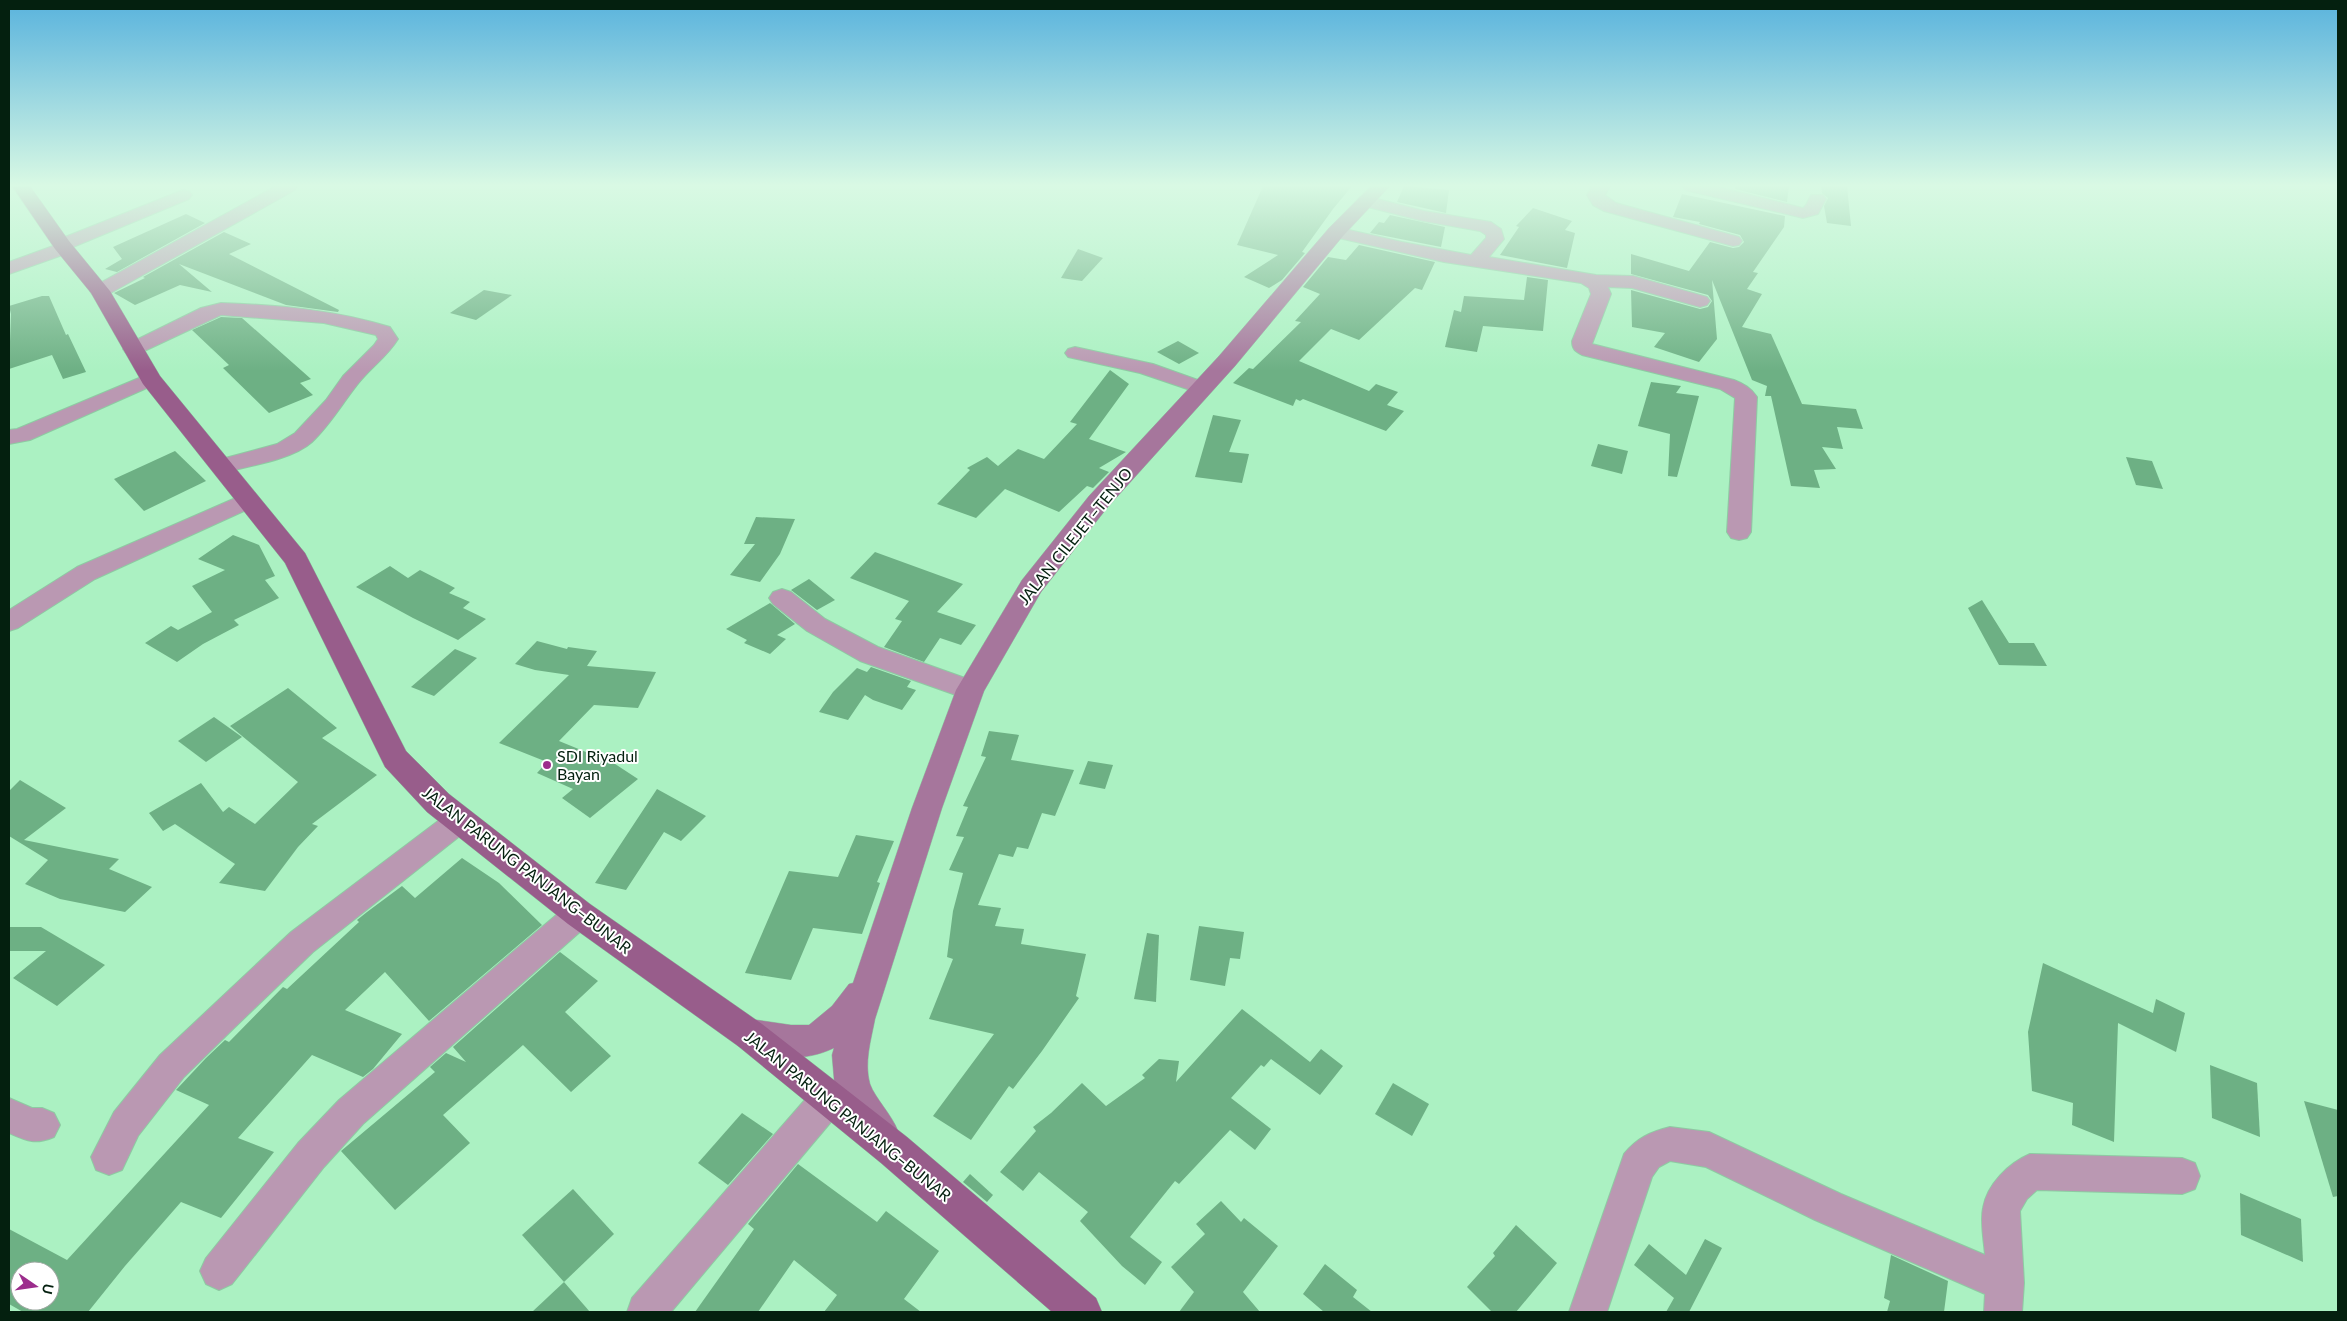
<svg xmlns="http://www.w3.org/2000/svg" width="2347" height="1321" font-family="Lato,sans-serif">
  <rect width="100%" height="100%" fill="#abf1c2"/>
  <!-- building -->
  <g fill="#6db084" fill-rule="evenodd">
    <path d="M1263,186h89l-19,23 -31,43 3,1 -23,27 -13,8 -25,-11 34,-22 -41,-10z"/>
    <path d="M1404,186l45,4 -3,23 -49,-11z"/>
    <path d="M1736,186h53l-2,16 -52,-13z"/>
    <path d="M1821,186h26l4,40 -24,-3 -3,-17 4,-8 -6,-5z"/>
    <path d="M1682,194l103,22 -1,11 -31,45 5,1 -11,16 15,5 -20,33 29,7 31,70 54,5 7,20 -26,-2 6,22 -21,-2 14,22 -22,1 6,18 -29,-2 -20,-90h-6l2,-10 -15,-6 -40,-100 5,59 -18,23 -45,-15 11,-14 -33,-6 -1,-37 69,19 8,-2 4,-6 -4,-6 -77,-21v-20l58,17 21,-29 23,6 6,-1 5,-5 -4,-7 -41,-11 1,-2 -27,-5z"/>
    <path d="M1533,208l39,13 -7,9 10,3 -8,35 -67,-13 19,-28 -3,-1z"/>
    <path d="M186,214l19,9 -88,49 -12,-3 17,-10 -9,-12z"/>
    <path d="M1390,215l55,12 -4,20 -71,-14 9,-11 5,1z"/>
    <path d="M224,232l27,12 -22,10 110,56 -1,2 -52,-7 -107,-41 33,28 -32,-7 -45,20 -21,-12 31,-15 -2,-1z"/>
    <path d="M1359,245l76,17 -13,28 -7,-2 -56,52 -28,-11 -32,32 70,30 7,-7 22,8 -11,13 17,6 -18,20 -83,-32 -3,2 -4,-2 -3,7 -60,-23 16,-15 4,1 48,-47 -6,-1 25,-27 -17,-7 25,-30 18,3z"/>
    <path d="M1078,249l25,9 -21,23 -21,-3z"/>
    <path d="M1527,277l21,3 -5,51 -60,-5 -6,26 -32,-5 9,-37 7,2 3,-16 60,4z"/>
    <path d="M484,290l28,5 -36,25 -26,-7z"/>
    <path d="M42,296h7l17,39 2,-1 18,38 -23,7 -11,-24 -43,14 2,-55 -2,-8z"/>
    <path d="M221,317l21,1 69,61 -11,4 13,12 -44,18 -46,-45 6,-3 -37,-35z"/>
    <path d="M1178,341l21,12 -20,11 -22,-12z"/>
    <path d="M1110,370l19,14 -40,55 37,13 -27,16 10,4 -16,16 -6,-2 -28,26 -54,-23 -29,29 -39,-14 33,-34 -3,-2 20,-11 11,9 20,-17 26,10 33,-35 -7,-2z"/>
    <path d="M1651,382l30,4 -5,7 23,3 -22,81 -9,-1 2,-42 -32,-8z"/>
    <path d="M1213,415l28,5 -12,32 20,2 -7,29 -47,-6z"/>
    <path d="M1598,444l30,7 -6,23 -31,-8z"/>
    <path d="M175,451l31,30 -62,30 -30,-32z"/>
    <path d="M2126,457l26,4 11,28 -27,-4z"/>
    <path d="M756,517l39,2 -15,35 -20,28 -30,-7 25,-31h-11z"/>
    <path d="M233,535l26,10 16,31 -10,4 14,18 -45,22 5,5 -36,19 -26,18 -32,-19 26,-17 7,4 34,-18 -20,-26 33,-16 -27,-11z"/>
    <path d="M875,552l88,32 -26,28 39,13 -15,20 -21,-7 -16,24 -40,-15 18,-26 -7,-2 14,-18 -59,-23z"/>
    <path d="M390,566l18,12 12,-8 35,18 -6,5 21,9 -7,6 23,11 -28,21 -45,-22 -57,-31z"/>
    <path d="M809,579l26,21 -18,10 -26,-20z"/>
    <path d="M1982,600l27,43h25l13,23 -48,-1 -31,-57z"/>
    <path d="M770,603l25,21 -18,11 9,4 -16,15 -26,-11 3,-3 -21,-11z"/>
    <path d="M537,641l30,8 1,-2 29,4 -10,15 69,6 -18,36 -44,-3 -35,36 49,20 1,-1 29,19 -48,39 -28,-20 11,-9 -36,-16 10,-11 -48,-19 70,-68 -34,-5 -20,-6z"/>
    <path d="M455,649l22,9 -43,38 -23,-9z"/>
    <path d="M871,667l40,14 -4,6 9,3 -14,20 -29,-10 -8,-5 -17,25 -29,-8 14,-20 24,-24 10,4z"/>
    <path d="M288,688l49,40 -15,10 55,37 -65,49 6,2 -20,21 -33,44 -46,-8 16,-19 -60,-40 -12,7 -14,-18 52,-30 22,29 6,-5 26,17 43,-42 -68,-56z"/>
    <path d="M214,717l28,20 -36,25 -28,-21z"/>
    <path d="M989,731l30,4 -8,25 63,10 -19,46 -13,-3 -14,36 -11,-2 -4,10 -14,-3 -21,51 23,3 -6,18 29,3 -3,15 65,10 -10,42 3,2 -37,53 -29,38 -4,-3 -38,54 -38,-24 61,-82 -65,-15 24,-60 -6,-2 6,-46 10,-38 -14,-3 15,-33 -8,-1 12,-29 -5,-1 23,-49 -5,-1z"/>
    <path d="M1088,761l25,4 -8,24 -26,-5z"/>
    <path d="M20,780l46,28 -42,32 95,19 -10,10 43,18 -27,25 -65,-13 -35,-15 23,-24 -39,-24v-45z"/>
    <path d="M657,789l49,27 -25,25 -17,-9 -38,58 -31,-7z"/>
    <path d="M856,835l38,6 -17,41 3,1 -18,51 -49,-6 -22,52 -46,-7 44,-102 49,6z"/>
    <path d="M462,858l37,25 43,42 -113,96 -44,-49 -40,38 57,24 -29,35 -10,8 -51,-22 -74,83 36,14 -53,66 -40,-16 -56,64 -37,46h-65l-14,-8v-75l58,31 142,-155 -33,-15 30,-32 19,-18 4,2 54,-55 4,2 72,-67 -2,-2 10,-8 35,-26 13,12zM20,1271h30v30h-30z"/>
    <path d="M1199,926l45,6 -4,27 -10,-1 -5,28 -35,-6z"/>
    <path d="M9,927h32l64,38 -48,41 -44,-28 33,-27h-37z"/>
    <path d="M1147,933l12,2 -3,67 -22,-3z"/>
    <path d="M560,952l38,29 -33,31 46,44 -40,36 -48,-47 -80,70 27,28 -75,67 -54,-59 94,-79 -5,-5 16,-14 20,9 -13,-15z"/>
    <path d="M2043,963l110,50 3,-14 29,14 -9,39 -58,-29 -4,119 -42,-17 1,-22 -41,-12 -4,-59z"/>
    <path d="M1242,1009l68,53 11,-13 22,17 -23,29 -49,-36 -7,8 -3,-2 -30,33 40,31 -16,21 -25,-20 -51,54 -4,-3 -45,56 32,25 -17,23 -23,-19 -42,-45 8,-9 -49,-40 -16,19 -23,-19 36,-41 -3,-4 18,-14 31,-30 24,23 39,-28 -3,-3 17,-16 20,2 -3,21z"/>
    <path d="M2210,1065l47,18 3,54 -48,-19z"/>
    <path d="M1393,1083l36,21 -17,32 -37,-22z"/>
    <path d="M2304,1101l34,9v86l-5,1z"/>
    <path d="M742,1113l31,21 -45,51 -30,-22z"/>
    <path d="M798,1164l79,58 9,-11 53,40 -35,48 17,13h-97l13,-17 -43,-35 -36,52h-63l59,-83 -6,-5z"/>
    <path d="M970,1174l23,21 -6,7 -24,-20z"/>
    <path d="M573,1189l41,45 -50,48 -42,-47z"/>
    <path d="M2240,1193l61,26 2,43 -62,-27z"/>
    <path d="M1221,1201l20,21 3,-4 34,28 -35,46 17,20h-81l15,-20 -23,-25 34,-33 -9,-10z"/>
    <path d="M1516,1225l41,38 -41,49h-24l-25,-25 28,-31 -2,-3z"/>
    <path d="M1705,1239l17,9 -33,64h-23l8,-14 -40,-33 15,-21 37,31z"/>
    <path d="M1891,1255l57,26 -4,31h-57l3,-11 -6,-3z"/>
    <path d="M1325,1264l32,26 -4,7 19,15h-48l-21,-18z"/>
    <path d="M564,1282l26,30h-58z"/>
  </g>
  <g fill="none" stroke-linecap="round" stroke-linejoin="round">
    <!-- street casing -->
    <g stroke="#8dcba2" stroke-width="2">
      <g id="street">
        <path d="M276,186h21l-2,4 -188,105 -7,2 -7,-2 -3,-4 3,-4z"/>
        <path d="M1592,186h18l-5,9 11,8 123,34 3,4 -3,4 -6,1 -129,-35 -11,-6 -6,-10z"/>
        <path d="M1683,186h31l89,22 3,-3 5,-10h12l3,4 -8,15 -15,4 -118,-28z"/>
        <path d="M183,190l6,1 3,4 -3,4 -116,48 -2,5 -62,22v-12l44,-16 2,-5z"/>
        <path d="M1366,196l58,15 67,11 10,7 3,10 -15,18 107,18 37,1 74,21 3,4 -3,4 -7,2 -68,-19 -24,-1 3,7 -19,50 142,36c10,4 17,8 23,17l-6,135 -4,6 -8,2 -8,-2 -4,-6 8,-134 -15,-9 -138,-34c-7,-4 -10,-6 -10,-14l19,-47 -2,-6 -8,-5 -137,-21 -114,-26 -3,-4 3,-4 6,-1 66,15 69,13 15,-17v-3l-6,-4 -57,-10 -63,-16 -3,-4 3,-4z"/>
        <path d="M221,303c58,2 114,7 169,24l8,12c-11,18 -28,29 -41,46 -15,19 -27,40 -45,57 -20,18 -64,24 -90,31l-8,-2 -3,-5 3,-5 63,-17 18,-11 31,-33 17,-24 31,-31 4,-6 -2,-4 -52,-12 -103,-8 -81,38 -7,2 -7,-2 -3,-4 3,-4 75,-37z"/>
        <path d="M1075,347l78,17 56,20 4,4 -4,4 -7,2 -62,-21 -72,-16 -3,-4 3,-4z"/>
        <path d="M151,373l7,2 3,4 -3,4 -128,57 -21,4v-14l8,-1z"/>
        <path d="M247,493l8,3 4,5 -4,5 -160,73 -77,49 -9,3v-21l68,-43z"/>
        <path d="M782,589l9,3 34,27 53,28 101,36 4,7 -4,7 -9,3 -110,-39 -53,-30 -34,-27 -4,-6 4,-6z"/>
        <path d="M460,808l10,4 5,8 -5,8 -157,124 -79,76 -50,49 -46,59 -16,34 -13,5 -13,-5 -5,-13 23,-45 46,-57 131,-123 159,-120z"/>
        <path d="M579,901l11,4 5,9 -5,9 -227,201 -39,43 -92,117 -13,6 -13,-6 -6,-13 6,-13 92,-115 41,-43 229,-195z"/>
        <path d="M829,1081l12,5 5,12 -5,12 -170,202h-44l5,-14 185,-212z"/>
        <path d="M9,1098l23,10h10l12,5 6,12 -6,12c-19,8 -27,4 -45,-4z"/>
        <path d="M1670,1127l39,5 132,62 144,61c-1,-14 -5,-33 -2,-47 4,-24 26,-45 47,-54l152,4 13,5 5,13 -5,13 -13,5 -145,-4 -10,9 -7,12 4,72 -2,29h-38l1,-18 -170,-74 -109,-53 -36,-6 -11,6 -7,10 -45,135h-38l55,-158c13,-16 26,-22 46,-27z"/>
      </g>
    </g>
    <!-- secondary casing -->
    <g stroke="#8dcba2" stroke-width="1">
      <path id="secondary" d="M1371,186h19l-47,50 -108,130 -128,142 -66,84 -57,99 -42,117 -67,211c-4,21 -11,44 -5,65 5,14 22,31 28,47l-5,13 -13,5 -13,-5 -27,-42 -5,-12 -3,-35 2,-7c-31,15 -65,11 -96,-2l-5,-11 5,-11 12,-5 41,6h18l23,-19 17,-22 4,-1 59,-175 44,-118 66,-110 67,-84 130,-140 110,-128z"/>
    </g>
    <!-- primary casing -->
    <g stroke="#8dcba2" stroke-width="1">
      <path id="primary" d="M12,186h18l39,55 41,50 50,85 145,177 101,198 43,43 141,110 172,120 145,113 189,161 6,14h-50l-171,-149 -143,-117 -170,-122 -141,-112 -42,-45 -100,-204 -142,-179 -52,-91 -36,-44z"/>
    </g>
    <!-- street -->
    <use href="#street" fill="#ba98b2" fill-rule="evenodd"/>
    <!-- secondary -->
    <use href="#secondary" fill="#a6769c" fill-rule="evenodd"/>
    <!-- primary -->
    <use href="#primary" fill="#985d8b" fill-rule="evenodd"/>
  </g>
  <!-- sky -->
  <linearGradient id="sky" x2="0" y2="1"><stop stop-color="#59b3dd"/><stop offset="0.5" stop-color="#d9f9e4"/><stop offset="1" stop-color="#d9f9e4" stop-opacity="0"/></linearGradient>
  <rect width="2347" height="371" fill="url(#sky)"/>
  <!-- markers -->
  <circle fill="#9c2d8c" stroke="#fff" stroke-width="2" cx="547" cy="765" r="5"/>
  <g text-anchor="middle" stroke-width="4" stroke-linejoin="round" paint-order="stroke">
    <!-- street labels -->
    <g font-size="16" fill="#04200f" stroke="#fff">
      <text transform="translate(1075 536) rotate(-51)" y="6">JALAN CILEJET–TENJO</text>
      <text transform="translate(527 870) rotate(38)" y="6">JALAN PARUNG PANJANG–BUNAR</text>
      <text transform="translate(848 1116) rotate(39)" y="6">JALAN PARUNG PANJANG–BUNAR</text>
    </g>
    <!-- poi labels -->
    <g font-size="16" fill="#04200f" stroke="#fff" text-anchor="start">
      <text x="557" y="762">SDI Riyadul<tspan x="557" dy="18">Bayan</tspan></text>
    </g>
  </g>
  <!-- border -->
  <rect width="2347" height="1321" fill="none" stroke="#04200f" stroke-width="20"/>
  <!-- north arrow -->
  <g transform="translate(35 1286) rotate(103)"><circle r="24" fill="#ffffff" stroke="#9ba69f"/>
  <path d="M0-4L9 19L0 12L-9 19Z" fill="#9c2d8c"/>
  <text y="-8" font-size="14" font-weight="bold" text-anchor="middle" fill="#04200f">U</text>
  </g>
</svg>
